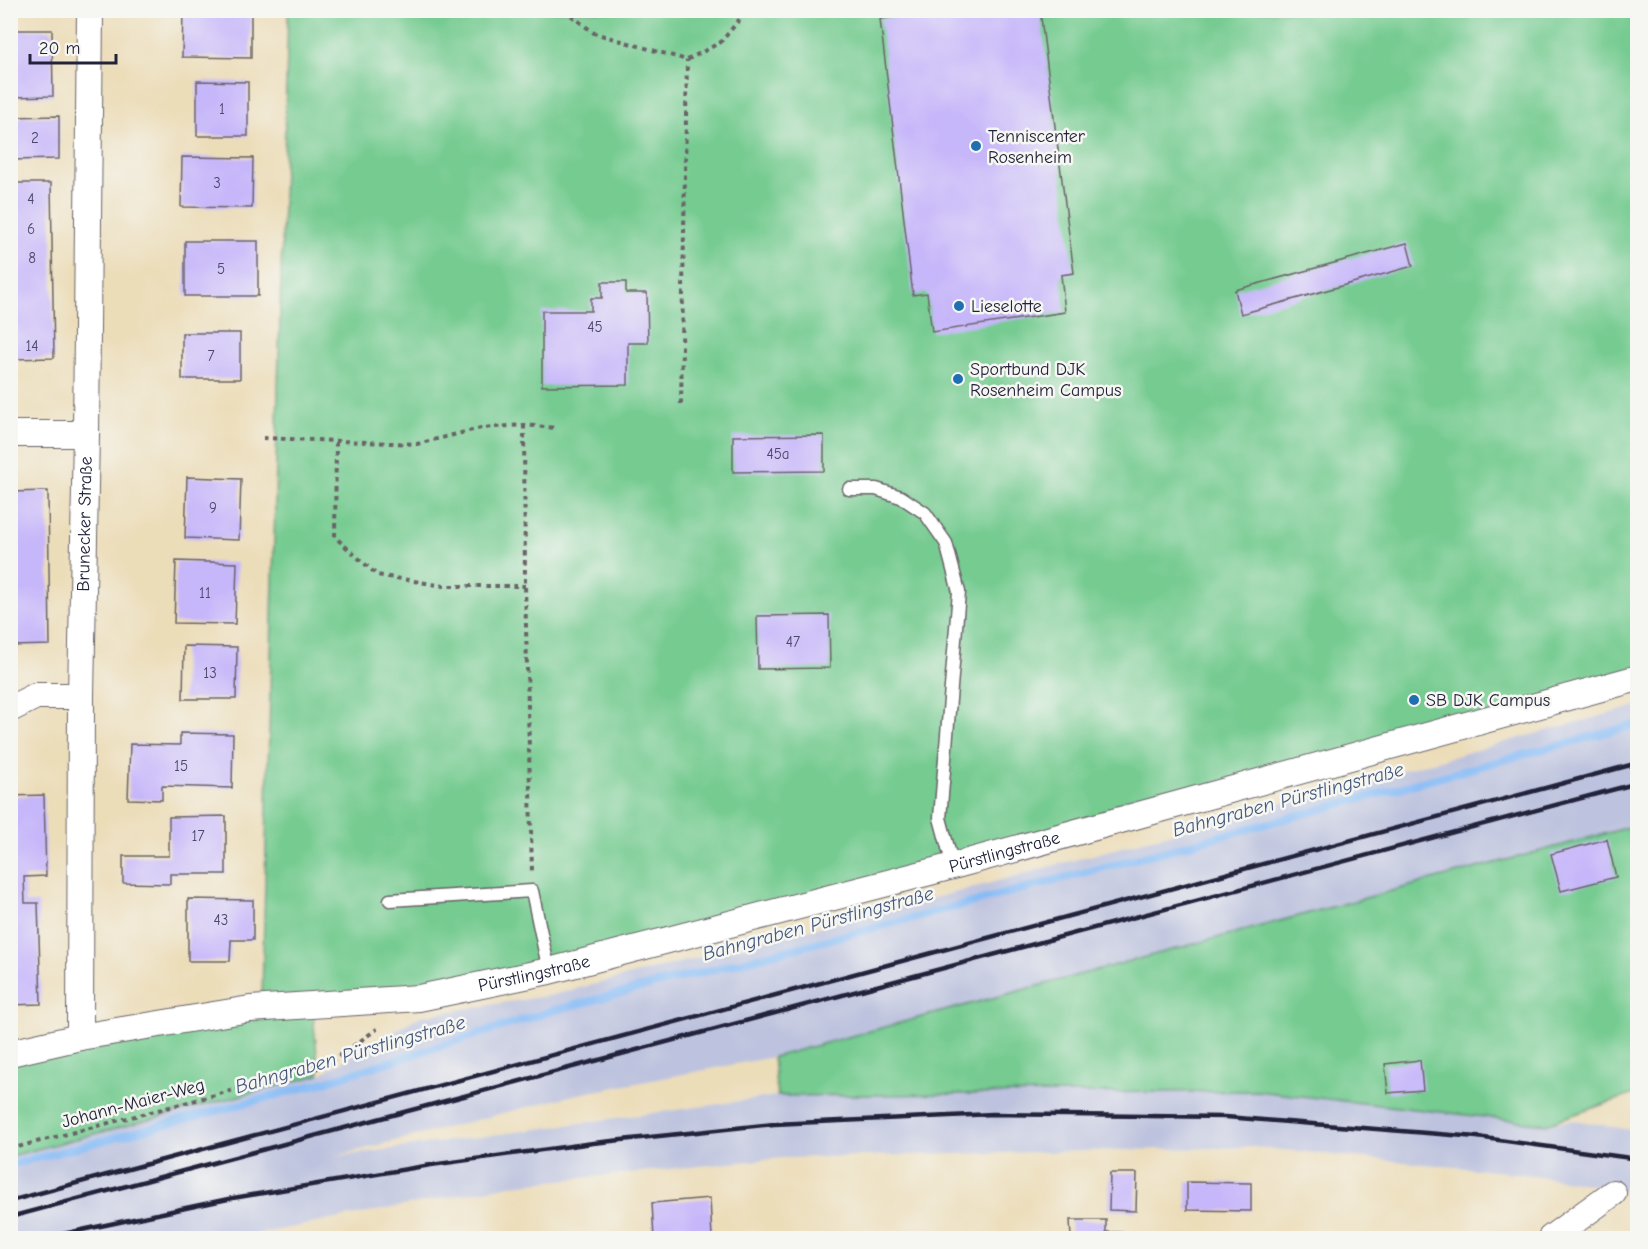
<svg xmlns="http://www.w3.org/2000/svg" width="1648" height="1249" font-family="'Comic Neue',sans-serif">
  <rect width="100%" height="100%" fill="#f6f6f2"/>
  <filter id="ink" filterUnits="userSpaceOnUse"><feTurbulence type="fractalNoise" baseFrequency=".0167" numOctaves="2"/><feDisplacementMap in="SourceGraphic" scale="12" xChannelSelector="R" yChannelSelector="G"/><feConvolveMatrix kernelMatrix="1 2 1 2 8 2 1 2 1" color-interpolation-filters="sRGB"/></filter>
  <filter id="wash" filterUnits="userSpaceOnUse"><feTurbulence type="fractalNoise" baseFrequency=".008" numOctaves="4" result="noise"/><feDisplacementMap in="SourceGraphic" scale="24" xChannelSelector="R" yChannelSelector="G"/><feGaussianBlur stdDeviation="1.35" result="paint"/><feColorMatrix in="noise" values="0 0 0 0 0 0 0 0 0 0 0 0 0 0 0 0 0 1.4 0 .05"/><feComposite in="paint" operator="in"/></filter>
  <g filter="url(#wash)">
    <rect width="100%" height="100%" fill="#ecddb9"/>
    <!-- industrial -->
    <path fill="#bdc3de" d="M1637,706v119l-864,232 -199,38 -241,62 444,-61 480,-5 289,33 29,-4 62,11v61l-112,-18 -273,-27 -470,11 -271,27 -273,53h-227v-82l308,-81 101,-59 132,-21 409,-104z"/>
    <!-- green -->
    <g fill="#74cb90" stroke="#4b7666" stroke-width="1.5">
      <path d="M288,11h1349v667l-1218,320 -157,-2z"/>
      <path d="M1637,825v268l-91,31 -289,-33 -480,5 -4,-39z"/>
      <path d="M313,1014l6,61 -308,81v-92c99,-23 200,-42 302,-50z"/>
    </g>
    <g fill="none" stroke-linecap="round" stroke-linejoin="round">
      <!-- stream -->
      <path stroke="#87bcf6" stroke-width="8" d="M10,1165l308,-81 237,-74 408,-105 675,-181"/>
    </g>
    <g id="blocks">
      <!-- building -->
      <g fill="#c6b6fa">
        <path d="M183,10h68v48l-69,-1z"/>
        <path d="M945,10h95l34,263 -13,2 4,37 -133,20 -5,-39 -14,2 -33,-276z"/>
        <path d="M10,30h42l1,66 -43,1z"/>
        <path d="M197,81l51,1v54h-51z"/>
        <path d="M59,116v43l-49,1v-43z"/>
        <path d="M182,157l71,1 -1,50 -71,-1z"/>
        <path d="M10,183h41l3,175 -44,1z"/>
        <rect x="185" y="241" width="73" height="55"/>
        <path d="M1407,243l6,23 -172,48 -6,-24z"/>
        <path d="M602,282h24v11h21l1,50h-20v42l-86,1v-75h49v-13h11z"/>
        <rect x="182" y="333" width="58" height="46"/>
        <path d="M824,435v36l-91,1v-36z"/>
        <path d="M187,477l54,2 -2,61 -54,-2z"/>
        <path d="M48,491l2,154 -40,1v-154z"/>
        <path d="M176,561l61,2 -2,61 -61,-1z"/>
        <path d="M829,615l1,53 -72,1 -1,-53z"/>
        <path d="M184,646l53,1 -1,52h-53z"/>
        <path d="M180,733l53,1 -1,54 -70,-2v14l-34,-1 2,-55 50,1z"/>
        <path d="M44,795l2,81 -22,1 1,26h13l3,101 -31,1v-209z"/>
        <path d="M226,816v58h-56v10l-47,-1v-27h46v-39z"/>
        <path d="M1607,839l9,38 -55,14 -10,-37z"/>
        <path d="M188,899l65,1v40h-22l-1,21h-42z"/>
        <path d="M1420,1060l3,30 -35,3 -3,-29z"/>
        <path d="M1110,1173h27l-1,38 -27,-1z"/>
        <path d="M1187,1182l64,1v28l-64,-1z"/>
        <path d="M710,1198l2,40h-58l-2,-35z"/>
        <path d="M1070,1220h36v12h16v6h-51z"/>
      </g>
    </g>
  </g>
  <g filter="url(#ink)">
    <use href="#blocks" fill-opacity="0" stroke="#696367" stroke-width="1.5"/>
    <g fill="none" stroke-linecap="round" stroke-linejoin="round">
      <!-- lane casing -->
      <g stroke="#696367" stroke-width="15">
        <g id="lane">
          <path d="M849,489h27l25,8 24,16 21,30 13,49 -19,226 13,48"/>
          <path d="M390,900l142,-9 17,80"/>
        </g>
      </g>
      <!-- street casing -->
      <g stroke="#696367" stroke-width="28">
        <g id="street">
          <path d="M10,434h76"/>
          <path d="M10,709l26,-13h45"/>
          <path id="s1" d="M80,1037l1,-341 5,-262 4,-424"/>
          <path id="s2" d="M10,1053l70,-16 170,-28 169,-11 130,-27 404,-105 685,-188"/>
          <path d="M1551,1238l62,-45"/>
        </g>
      </g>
      <!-- path -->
      <g stroke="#696367" stroke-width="4" stroke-dasharray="4.5 4.5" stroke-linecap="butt">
        <path d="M564,10l30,23 93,27 34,-18 26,-32"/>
        <path d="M681,404l6,-344"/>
        <path d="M524,425l1,161 7,286"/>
        <path d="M263,438l154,6 64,-16 43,-3 32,3"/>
        <path d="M336,442l-1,95 42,38 67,11h81"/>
        <path d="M10,1149l315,-83 52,-37"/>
        <path d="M1637,1176h1"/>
      </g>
      <!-- lane -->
      <use href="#lane" stroke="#fff" stroke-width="12"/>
      <!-- street -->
      <use href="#street" stroke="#fff" stroke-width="26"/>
      <!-- rail -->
      <g stroke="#22223b" stroke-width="4.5">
        <path d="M10,1201l1628,-438"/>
        <path d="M10,1217l1628,-434"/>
        <path d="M44,1238l189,-40 198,-33 162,-22 181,-19 219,-10 233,3 251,20 161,22"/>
      </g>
    </g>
  </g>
  <!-- markers -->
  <g fill="#1f6fb2" stroke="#f6f6f2" stroke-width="2">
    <circle cx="976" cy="146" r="6"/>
    <circle cx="959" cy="306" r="6"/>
    <circle cx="958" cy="379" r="6"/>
    <circle cx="1414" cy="700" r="6"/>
  </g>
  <g text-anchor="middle" stroke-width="5" stroke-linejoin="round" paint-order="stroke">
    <!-- number labels -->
    <g font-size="15" fill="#4b476b">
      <text x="222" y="114">1</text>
      <text x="35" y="143">2</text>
      <text x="217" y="188">3</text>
      <text x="31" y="204">4</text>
      <text x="31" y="234">6</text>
      <text x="32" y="263">8</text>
      <text x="221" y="274">5</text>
      <text x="595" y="332">45</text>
      <text x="32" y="351">14</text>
      <text x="211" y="361">7</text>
      <text x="778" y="459">45a</text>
      <text x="213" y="513">9</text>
      <text x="205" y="598">11</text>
      <text x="793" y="647">47</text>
      <text x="210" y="678">13</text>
      <text x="181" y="771">15</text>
      <text x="198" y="841">17</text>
      <text x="221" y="925">43</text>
    </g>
    <!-- poi labels -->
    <g font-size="18" fill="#22223b" stroke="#f6f6f2" text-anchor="start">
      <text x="988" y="142">Tenniscenter<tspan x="988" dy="21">Rosenheim</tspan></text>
      <text x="971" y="312">Lieselotte</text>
      <text x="970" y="375">Sportbund DJK<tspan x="970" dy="21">Rosenheim Campus</tspan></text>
      <text x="1426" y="706">SB DJK Campus</text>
    </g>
    <!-- street labels -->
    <g font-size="18" fill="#22223b" stroke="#f6f6f2">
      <text dy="6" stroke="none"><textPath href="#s1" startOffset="513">Brunecker Straße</textPath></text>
      <text dy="6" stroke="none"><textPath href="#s2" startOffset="1017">Pürstlingstraße</textPath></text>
      <text dy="6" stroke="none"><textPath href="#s2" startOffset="531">Pürstlingstraße</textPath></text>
      <text transform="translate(133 1103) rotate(-15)" y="6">Johann-Maier-Weg</text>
    </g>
    <!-- water labels -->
    <g font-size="20" font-style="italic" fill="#45587c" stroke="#f6f6f2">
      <text transform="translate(1288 799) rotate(-15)" y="7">Bahngraben Pürstlingstraße</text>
      <text transform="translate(818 923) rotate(-15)" y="7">Bahngraben Pürstlingstraße</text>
      <text transform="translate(350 1054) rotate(-16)" y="7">Bahngraben Pürstlingstraße</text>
    </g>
  </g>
  <!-- margin -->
  <rect width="1648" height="1249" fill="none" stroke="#f6f6f2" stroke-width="36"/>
  <!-- scale -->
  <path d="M30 54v9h86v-9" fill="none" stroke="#22223b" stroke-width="3"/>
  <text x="39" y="54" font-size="18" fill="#22223b" stroke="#f6f6f2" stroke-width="4.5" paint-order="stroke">20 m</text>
</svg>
